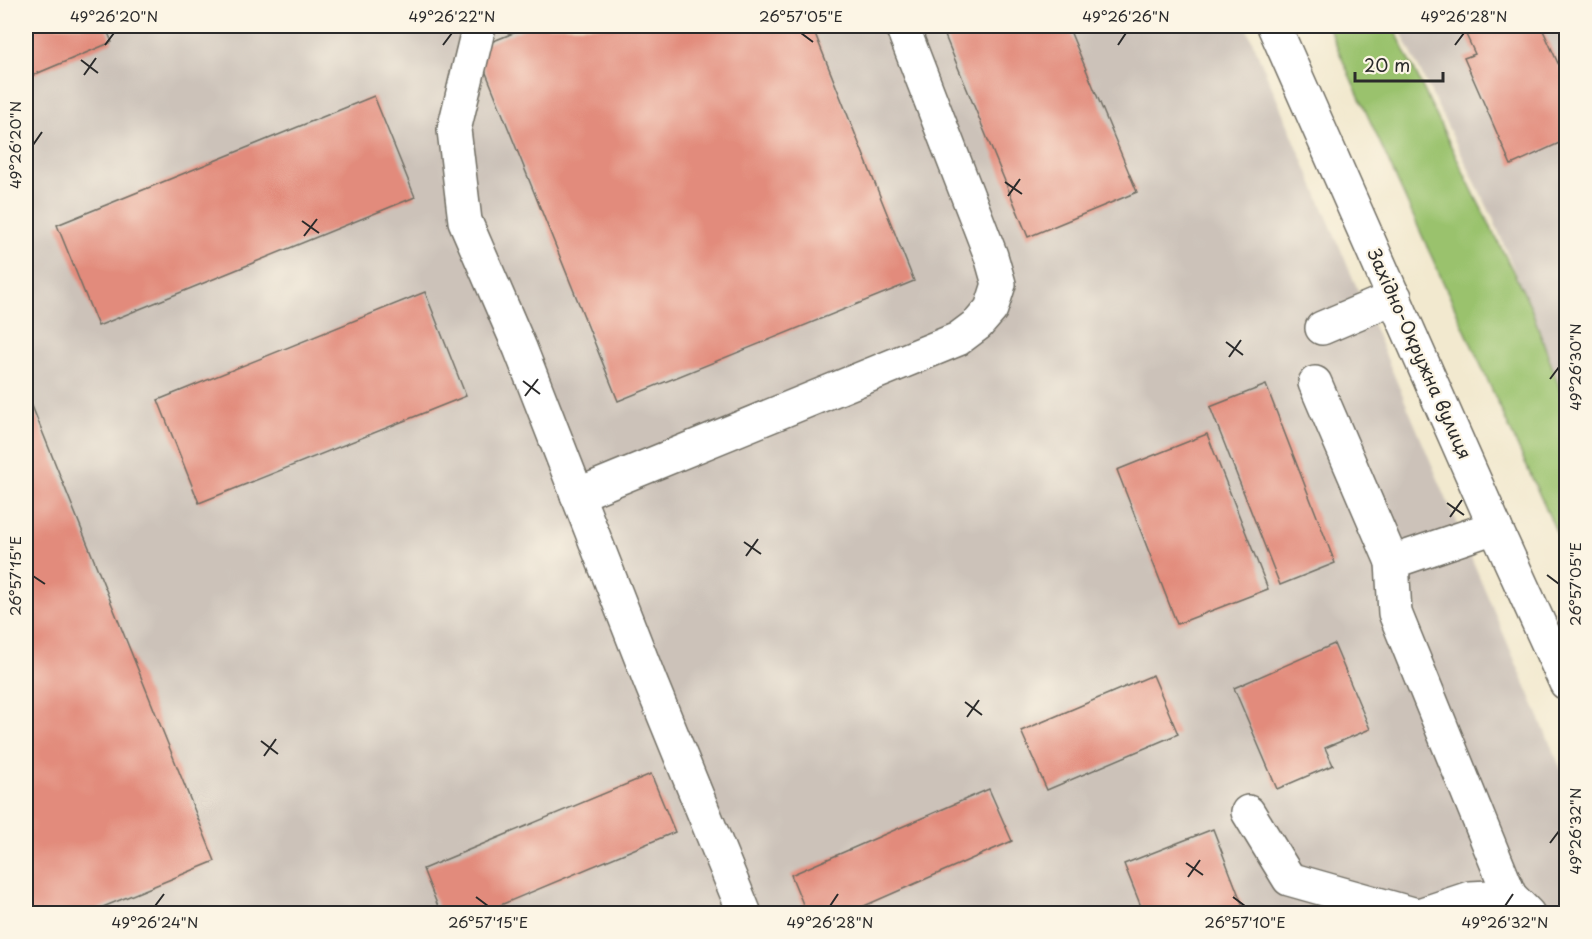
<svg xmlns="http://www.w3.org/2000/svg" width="1592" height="939" font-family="'Playpen Sans',sans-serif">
  <rect width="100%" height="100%" fill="#fcf5e5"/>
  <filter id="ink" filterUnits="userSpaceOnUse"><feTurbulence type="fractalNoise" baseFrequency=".0167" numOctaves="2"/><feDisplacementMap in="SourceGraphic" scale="12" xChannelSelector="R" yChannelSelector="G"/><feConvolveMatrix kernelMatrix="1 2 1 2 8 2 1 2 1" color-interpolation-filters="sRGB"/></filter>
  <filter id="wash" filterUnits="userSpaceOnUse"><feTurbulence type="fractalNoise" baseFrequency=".008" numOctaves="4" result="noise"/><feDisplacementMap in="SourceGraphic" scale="24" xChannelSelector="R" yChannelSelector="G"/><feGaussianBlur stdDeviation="1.35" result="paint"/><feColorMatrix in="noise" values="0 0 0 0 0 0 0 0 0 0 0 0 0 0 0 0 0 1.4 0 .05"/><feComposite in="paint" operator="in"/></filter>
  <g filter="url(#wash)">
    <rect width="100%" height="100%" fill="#f2e9cf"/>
    <!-- industrial -->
    <g fill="#ccc2b9">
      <path d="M26,26h1220l320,755v132h-1540z"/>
      <path d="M1398,26h168v372l-73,-180z"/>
    </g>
    <!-- green -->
    <path fill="#9ac26d" stroke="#62764c" stroke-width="1.5" d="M1328,26h65l82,170 55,109 36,101v147l-219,-483z"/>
    <g id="blocks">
      <!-- building -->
      <g fill="#e28b7b">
        <path d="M26,26h79l7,16 -86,36z"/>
        <path d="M531,26h281l102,255 -296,120 -142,-353z"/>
        <path d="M941,26h127l69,166 -109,45z"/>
        <path d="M1462,26h79l21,46 4,-2v70l-55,25 -47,-107 11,-4z"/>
        <path d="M374,96l41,101 -317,129 -41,-101z"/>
        <path d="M425,292l41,104 -267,107 -41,-103z"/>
        <path d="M1266,385l69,178 -55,22 -70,-178z"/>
        <path d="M26,391l189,470 -129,53h-60z"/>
        <path d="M1207,434l61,155 -91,35 -60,-154z"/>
        <path d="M1334,644l36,85 -45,19 8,17 -56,24 -43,-101z"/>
        <path d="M1153,675l25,59 -131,56 -26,-59z"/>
        <path d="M651,774l24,58 -196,82h-38l-18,-45z"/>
        <path d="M989,789l23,52 -166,73h-39l-16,-39z"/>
        <path d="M1213,829l33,85h-102l-20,-50z"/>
      </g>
    </g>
  </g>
  <g filter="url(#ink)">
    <use href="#blocks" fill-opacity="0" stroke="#716e64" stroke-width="1.5"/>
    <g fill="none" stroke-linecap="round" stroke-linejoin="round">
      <!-- minor casing -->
      <g stroke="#716e64" stroke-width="36">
        <g id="minor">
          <path d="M479,26l-25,104 11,91 55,127 130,333 95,233"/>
          <path d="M1322,328l73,-31"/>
          <path d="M1315,383l77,179 103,-35"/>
          <path d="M577,495l381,-156 20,-15 13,-15 8,-25 -8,-28 -89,-230"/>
          <path d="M1392,562l3,51 115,283"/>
          <path d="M1248,812l41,67 124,35"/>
          <path d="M1422,914l48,-16 40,-2 18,18"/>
        </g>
      </g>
      <!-- major casing -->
      <g stroke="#716e64" stroke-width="36">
        <path id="major" d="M1274,26l221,501 71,156"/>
      </g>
      <!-- minor -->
      <use href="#minor" stroke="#fff" stroke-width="33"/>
      <!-- major -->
      <use href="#major" stroke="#fff" stroke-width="33"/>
    </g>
  </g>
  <!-- ticks -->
  <path fill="none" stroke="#2b2b2b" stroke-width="2" d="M801,33l12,9M105,45l9,-12M443,45l9,-12M1118,45l8,-12M1455,45l9,-12M81,60l17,13M84,75l12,-17M33,145l9,-13M1005,182l17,12M1008,196l12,-17M302,221l17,12M304,236l13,-17M1226,342l17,13M1229,357l12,-17M1550,379l9,-12M523,381l17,13M525,396l13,-17M1447,503l17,12M1450,517l12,-17M744,542l17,12M746,556l12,-17M1547,575l12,9M33,576l12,8M965,702l17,13M967,717l12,-17M261,741l17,13M264,756l12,-17M1550,843l9,-12M1186,863l17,12M1188,877l12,-17M476,897l12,9M1233,897l12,9M155,906l9,-12M830,906l8,-12M1505,906l8,-12"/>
  <g text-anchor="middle" stroke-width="4.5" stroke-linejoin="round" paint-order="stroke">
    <!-- street labels -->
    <g font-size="18" fill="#2b2b2b" stroke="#fcf5e5">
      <text transform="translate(1419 354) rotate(66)" y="6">Західно-Окружна вулиця</text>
    </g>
  </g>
  <!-- margin -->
  <rect width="1592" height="939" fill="none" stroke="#fcf5e5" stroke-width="66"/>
  <!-- scale -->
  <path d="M1355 72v9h88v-9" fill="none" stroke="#2b2b2b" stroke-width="3"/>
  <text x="1364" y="72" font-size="18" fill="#2b2b2b" stroke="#fcf5e5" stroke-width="4.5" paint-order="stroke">20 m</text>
  <rect x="33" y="33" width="1526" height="873" fill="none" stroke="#2b2b2b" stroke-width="2"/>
  <g font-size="15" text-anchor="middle" fill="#2b2b2b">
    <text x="114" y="22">49°26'20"N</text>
    <text x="452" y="22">49°26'22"N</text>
    <text x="801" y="22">26°57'05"E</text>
    <text x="1126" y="22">49°26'26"N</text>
    <text x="1464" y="22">49°26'28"N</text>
    <text transform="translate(16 145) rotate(-90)" y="5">49°26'20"N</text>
    <text transform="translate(1576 367) rotate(-90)" y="5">49°26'30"N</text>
    <text transform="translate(16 576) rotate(-90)" y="5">26°57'15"E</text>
    <text transform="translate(1576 584) rotate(-90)" y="5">26°57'05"E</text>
    <text transform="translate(1576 831) rotate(-90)" y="5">49°26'32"N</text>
    <text x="155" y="928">49°26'24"N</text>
    <text x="488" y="928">26°57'15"E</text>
    <text x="830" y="928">49°26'28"N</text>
    <text x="1245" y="928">26°57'10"E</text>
    <text x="1505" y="928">49°26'32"N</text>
  </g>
</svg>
